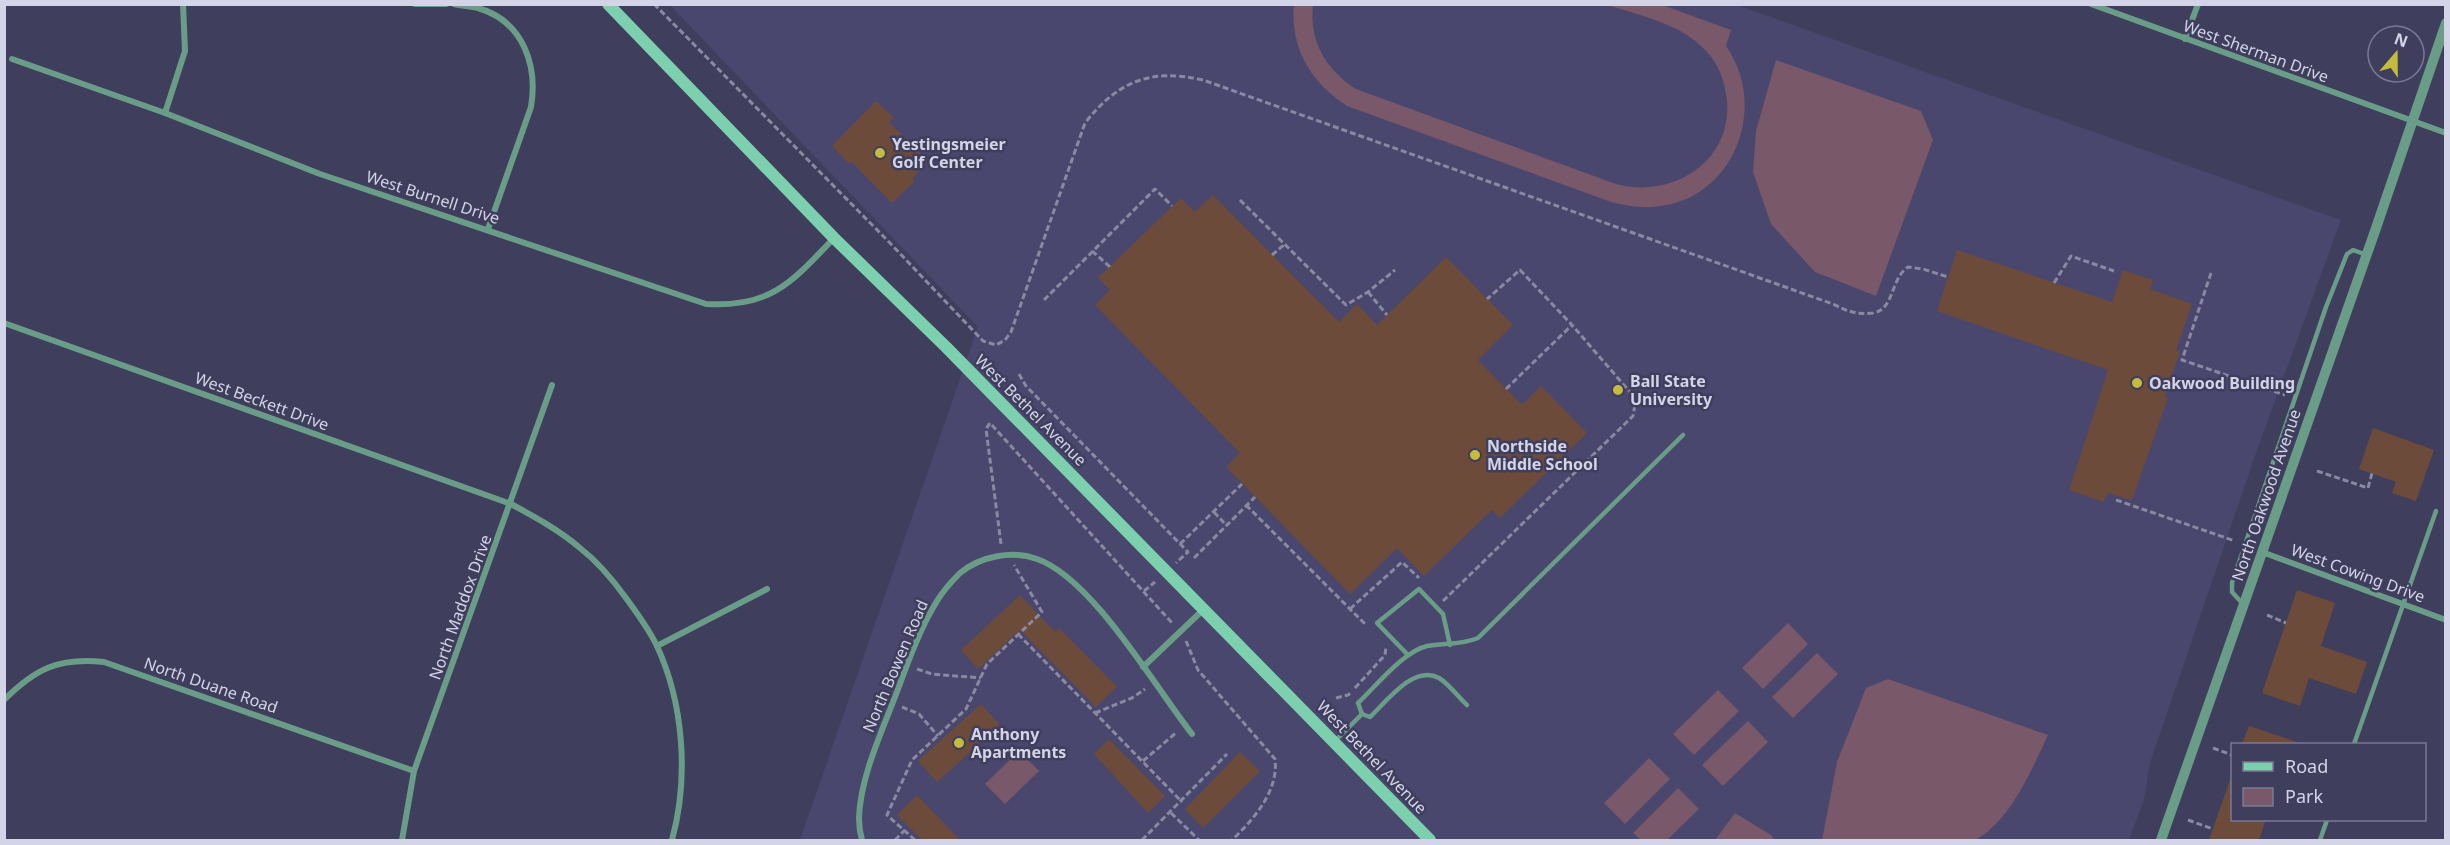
<svg xmlns="http://www.w3.org/2000/svg" width="2450" height="845" font-family="'Noto Sans',sans-serif">
  <rect width="100%" height="100%" fill="#3f3e5d"/>
  <!-- built -->
  <path fill="#49476d" d="M670,5h1067l604,215 -85,233 -106,310 -6,37 -15,40h-1329l178,-513z"/>
  <!-- green -->
  <g fill="#785869">
    <path d="M1294,5h19c-4,36 13,65 43,84l260,95c55,15 116,-21 111,-83 -2,-19 -8,-37 -21,-50 -24,-27 -65,-35 -98,-46h54l69,25 -5,16c42,59 10,150 -65,160 -18,3 -34,0 -50,-4l-264,-96c-36,-23 -57,-58 -53,-101z"/>
    <path d="M1776,60l145,51 12,29 -57,156 -61,-24 -44,-48 -18,-52 3,-41z"/>
    <path d="M1788,623l20,21 -45,45 -21,-21z"/>
    <path d="M1817,653l21,21 -45,44 -21,-21z"/>
    <path d="M1888,679l160,56c-16,34 -38,87 -73,105h-153l15,-78 29,-74z"/>
    <path d="M1718,690l21,21 -45,44 -21,-21z"/>
    <path d="M1748,721l20,21 -45,44 -21,-21z"/>
    <path d="M1019,751l20,20 -34,33 -20,-20z"/>
    <path d="M1649,758l21,21 -45,45 -21,-21z"/>
    <path d="M1678,788l21,21 -32,31h-26l-8,-7z"/>
    <path d="M1735,813l36,22 3,5h-59z"/>
  </g>
  <!-- building -->
  <g fill="#6d4b3b">
    <path d="M876,101l18,17 -5,4 39,39 -16,18 3,2 -23,22 -40,-41 -3,2 -17,-18z"/>
    <path d="M1213,195l126,127 18,-18 20,21 69,-68 67,68 -35,35 44,45 19,-19 46,47 -87,85 -8,-8 -68,66 -27,-28 -47,46 -124,-127 14,-14 -145,-148 15,-15 -12,-12 83,-80 14,14z"/>
    <path d="M1957,250l155,52 11,-32 30,10 -3,9 42,15 -16,46 4,1 -15,45 3,2 -36,102 -24,-7 -5,9 -34,-12 39,-120 -171,-59z"/>
    <path d="M2373,428l61,22 -18,51 -24,-8 4,-11 -37,-13z"/>
    <path d="M2297,590l38,13 -14,43 46,16 -11,32 -47,-16 -9,28 -38,-13z"/>
    <path d="M1020,595l35,37 4,-4 58,59 -21,20 -76,-77 -42,39 -17,-19z"/>
    <path d="M981,704l19,21 -63,57 -19,-21z"/>
    <path d="M2249,726l48,16 -1,2h-54z"/>
    <path d="M1109,739l56,57 -17,17 -54,-59z"/>
    <path d="M1240,752l20,19 -57,57 -18,-19z"/>
    <path d="M2230,780h2v39h34l-7,21h-50z"/>
    <path d="M917,795l43,45h-38l-25,-25z"/>
  </g>
  <g fill="none" stroke-linecap="round" stroke-linejoin="round">
    <!-- path -->
    <g stroke="#8989a2" stroke-width="3" stroke-dasharray="6 3" stroke-linecap="butt">
      <path d="M654,4l235,238 94,99 13,4 9,-5 6,-8 74,-209c33,-42 66,-55 118,-43l630,224c14,7 23,11 40,9 22,-4 17,-34 35,-46l15,2 25,8"/>
      <path d="M1240,200l106,105 22,-13 27,-22"/>
      <path d="M1092,251l18,16"/>
      <path d="M1272,255l13,-11"/>
      <path d="M2211,273l-29,87 103,35"/>
      <path d="M2054,283l17,-27 43,15"/>
      <path d="M1368,292l19,23"/>
      <path d="M1044,300l111,-111 17,17"/>
      <path d="M1019,374l7,12 162,166 -12,11"/>
      <path d="M1506,389l66,-64"/>
      <path d="M2317,471l51,17 4,-15"/>
      <path d="M2116,500l119,41"/>
      <path d="M1246,505l120,120"/>
      <path d="M1214,512l12,13"/>
      <path d="M1001,544l-15,-115 4,-6 183,201"/>
      <path d="M1180,544l62,-60"/>
      <path d="M1194,558l61,-61"/>
      <path d="M1144,591l11,-9"/>
      <path d="M1443,601l190,-185 3,-17 -64,-74 -52,-55 -33,29"/>
      <path d="M1350,609l52,-47 17,16"/>
      <path d="M2267,615l19,8"/>
      <path d="M1018,634l164,168"/>
      <path d="M1186,641l12,29 77,89c4,32 -22,61 -43,81"/>
      <path d="M917,669l15,5 49,4"/>
      <path d="M1355,688l30,-33 1,-9"/>
      <path d="M1336,698l12,-3 3,-2"/>
      <path d="M902,707l17,7 19,22"/>
      <path d="M1095,713l37,-15 13,-9"/>
      <path d="M2213,748l19,7"/>
      <path d="M1143,761l34,-29"/>
      <path d="M1171,813l28,27"/>
      <path d="M2188,820l25,9"/>
      <path d="M895,840l10,-10"/>
      <path d="M915,840l-28,-25 25,-55 54,-51 21,-45 55,-52 -28,-47"/>
      <path d="M1142,840l85,-86"/>
    </g>
    <!-- service -->
    <g stroke="#6a9d87" stroke-width="4.5">
      <path d="M2243,604l-11,-12v-9l94,-276 21,-53 6,-4 14,5"/>
      <path d="M1408,655l-31,-32 42,-34 24,25 7,31"/>
      <path d="M1362,714l-4,-11c18,-17 46,-52 69,-57 18,-3 34,-1 51,-8l205,-203"/>
      <path d="M1362,714l8,3c17,-16 44,-53 69,-39 10,6 19,19 28,27"/>
      <path d="M1335,741l27,-27"/>
      <path d="M2354,744l82,-233"/>
      <path d="M2320,840l7,-20"/>
    </g>
    <!-- minor -->
    <g stroke="#6a9d87" stroke-width="6">
      <path d="M415,4h31"/>
      <path d="M454,4c8,2 16,2 24,4 45,13 60,57 53,99l-43,122"/>
      <path d="M2091,4l355,129"/>
      <path d="M2185,39l13,-35"/>
      <path d="M12,59l153,54 155,61 386,130c65,4 86,-22 128,-66"/>
      <path d="M165,113l20,-62 -2,-47"/>
      <path d="M4,323l507,181c24,13 48,26 69,44 18,14 33,32 46,50 11,15 22,30 30,46 28,59 33,134 16,196"/>
      <path d="M2262,552l184,68"/>
      <path d="M657,646l110,-57"/>
      <path d="M1143,667l61,-58"/>
      <path d="M4,700c31,-31 55,-43 100,-38l310,109"/>
      <path d="M402,840l12,-69 138,-386"/>
      <path d="M862,840c-2,-7 -3,-14 -3,-22 1,-39 22,-85 36,-121 12,-32 24,-67 42,-96 6,-10 15,-20 23,-28 21,-17 52,-23 77,-14 55,19 118,128 155,175"/>
    </g>
    <!-- tertiary -->
    <path stroke="#6a9d87" stroke-width="10" d="M2161,840l214,-609 71,-208"/>
    <!-- secondary -->
    <path stroke="#7dd0ae" stroke-width="12" d="M608,4l226,234 112,109 484,493"/>
  </g>
  <!-- markers -->
  <g fill="#c4bc3d" stroke="#3f3e5d" stroke-width="2">
    <circle cx="880" cy="153" r="6"/>
    <circle cx="2137" cy="383" r="6"/>
    <circle cx="1618" cy="390" r="6"/>
    <circle cx="1475" cy="455" r="6"/>
    <circle cx="959" cy="743" r="6"/>
  </g>
  <g text-anchor="middle" stroke-width="5" stroke-linejoin="round" paint-order="stroke">
    <!-- street labels -->
    <g font-size="16" fill="#d3d4e7" stroke="#3f3e5d">
      <text transform="translate(2256 51) rotate(20)" y="6">West Sherman Drive</text>
      <text transform="translate(433 197) rotate(18)" y="6">West Burnell Drive</text>
      <text transform="translate(262 401) rotate(20)" y="6">West Beckett Drive</text>
      <text transform="translate(1031 410) rotate(45)" y="6">West Bethel Avenue</text>
      <text transform="translate(2266 495) rotate(-71)" y="6">North Oakwood Avenue</text>
      <text transform="translate(2358 573) rotate(20)" y="6">West Cowing Drive</text>
      <text transform="translate(460 607) rotate(-70)" y="6">North Maddox Drive</text>
      <text transform="translate(895 666) rotate(-67)" y="6">North Bowen Road</text>
      <text transform="translate(211 685) rotate(19)" y="6">North Duane Road</text>
      <text transform="translate(1372 757) rotate(46)" y="6">West Bethel Avenue</text>
    </g>
    <!-- poi labels -->
    <g font-size="16" font-weight="bold" fill="#d3d4e7" stroke="#3f3e5d" text-anchor="start">
      <text x="892" y="150">Yestingsmeier<tspan x="892" dy="18">Golf Center</tspan></text>
      <text x="1630" y="387">Ball State<tspan x="1630" dy="18">University</tspan></text>
      <text x="2149" y="389">Oakwood Building</text>
      <text x="1487" y="452">Northside<tspan x="1487" dy="18">Middle School</tspan></text>
      <text x="971" y="740">Anthony<tspan x="971" dy="18">Apartments</tspan></text>
    </g>
  </g>
  <!-- border -->
  <rect width="2450" height="845" fill="none" stroke="#d3d4e7" stroke-width="12"/>
  <!-- legend -->
  <rect x="2231" y="743" width="195" height="78" fill="#3f3e5d" stroke="#7a7a94" stroke-width="1.5"/>
  <rect x="2243" y="762" width="30" height="9" fill="#7dd0ae" stroke="#7a7a94" stroke-width="1.5"/>
  <text x="2285" y="773" font-size="18" fill="#d3d4e7">Road</text>
  <rect x="2243" y="788" width="30" height="18" fill="#785869" stroke="#7a7a94" stroke-width="1.5"/>
  <text x="2285" y="803" font-size="18" fill="#d3d4e7">Park</text>
  <!-- north arrow -->
  <g transform="translate(2396 54) rotate(20)"><circle r="28" fill="#3f3e5d" stroke="#7a7a94" stroke-width="1.5"/>
  <path d="M0-4.5L10 22L0 15L-10 22Z" fill="#c4bc3d"/>
  <text y="-9" font-size="16" font-weight="bold" text-anchor="middle" fill="#d3d4e7">N</text>
  </g>
</svg>
